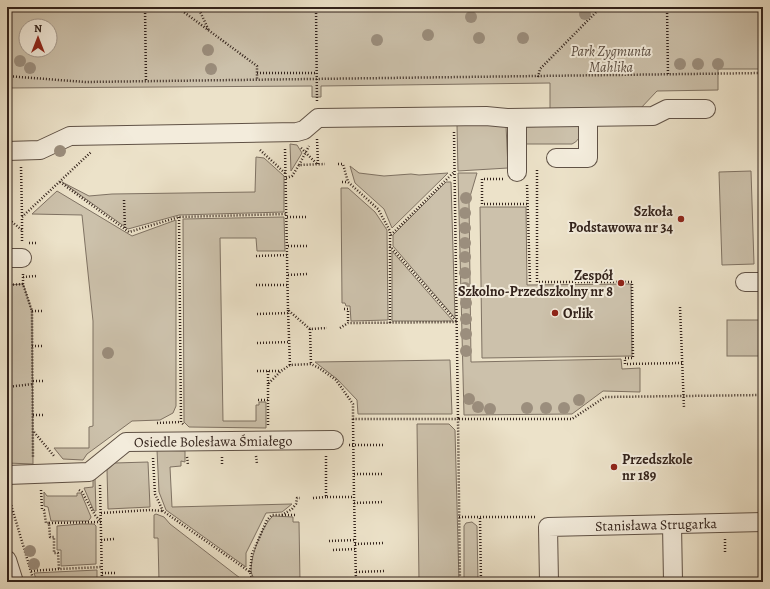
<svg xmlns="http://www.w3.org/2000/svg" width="770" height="589" font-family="Alegreya,serif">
  <rect width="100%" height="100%" fill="#ece2c9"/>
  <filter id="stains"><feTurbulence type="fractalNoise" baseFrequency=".005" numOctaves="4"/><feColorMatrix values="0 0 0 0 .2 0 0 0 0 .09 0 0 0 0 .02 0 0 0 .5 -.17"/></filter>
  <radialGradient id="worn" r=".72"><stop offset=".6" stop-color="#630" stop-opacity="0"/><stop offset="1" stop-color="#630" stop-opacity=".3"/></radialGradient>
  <!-- green -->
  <g fill="#ccc1ab" stroke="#7f7263" fill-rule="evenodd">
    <path d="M7,7h756v62h-45v21l-61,1 -18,19 -89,1v-28l-229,3v11h-9v-11l-305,2zM26,26h24v24h-24z"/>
    <path d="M457,125h49l2,43 -50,3z"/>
    <path d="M577,125c5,7 4,15 -5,19h-50l1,-17z"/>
    <path d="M290,144l7,1 5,8 -11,18z"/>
    <path d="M256,157l8,1 20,18v36l-105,3 -51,14 -66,-47 27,14 23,-2 143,-2z"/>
    <path d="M350,166l9,7 25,3 27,-2 8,1 29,-2 -56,55 -8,-19 -29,-26z"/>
    <path d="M751,171l3,93 -32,1 -3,-93z"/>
    <path d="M458,173h19l-8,27 2,162 150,-3 1,10 18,-1v24l-37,-1 -31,23 -108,1z"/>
    <path d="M446,182h5l4,136 -62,-72v-11z"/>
    <path d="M341,188h7l27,24 12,18 1,90 -37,1 -1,-15h-4l-1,-3h-3z"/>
    <path d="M57,191l75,45 44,-16v186l-3,7 -13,7 -28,1 -45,33 -4,6 -20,-1 -9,-11h35v-21l4,-1v-105l-11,-106 -50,-1z"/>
    <path d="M480,207h46l1,78 104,-1 1,72 -150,2z"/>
    <path d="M284,217l1,34h-28l-1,-13h-36l3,183h33v-16h3v-3h7v26l-77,-1 -5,-5 -1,-203z"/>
    <path d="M392,251l61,70h-61z"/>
    <path d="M23,284l9,27 1,153 -26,-1v-178z"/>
    <rect x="727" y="320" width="36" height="36"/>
    <path d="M450,360l2,54h-94l-1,-14 -20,-21 -22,-17z"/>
    <path d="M417,424h32l6,6 4,152h-40z"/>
    <path d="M157,450l28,1v11l-4,-1v5l-11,1 2,40 120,-3 -10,8 -16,1 -20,40v14l-80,-57 -7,-18z"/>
    <path d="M148,462l2,45 -42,2 -1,-39 8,-7z"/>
    <path d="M93,476l2,3 1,32h-2l-10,-23 9,-1z"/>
    <path d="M44,492l3,4h30v-3h4l10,24 -1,2 -2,2h-37l-3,-14 -4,-1z"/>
    <path d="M156,514l8,3 6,7 66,51 10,7h-87l-1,-44h-4v-23z"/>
    <path d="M273,516l20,1v5h6l1,60h-45c-1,-4 -4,-8 -4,-12 0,-15 11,-44 22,-54z"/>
    <path d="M472,522l5,4 1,56h-14v-56l2,-3z"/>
    <path d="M81,524h13l2,2v38l-35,2v-16h-4v-24z"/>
    <path d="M97,570v12h-60l-3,-9z"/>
  </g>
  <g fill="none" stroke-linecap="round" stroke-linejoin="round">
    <!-- minor casing -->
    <g stroke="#605246" stroke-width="20">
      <g id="minor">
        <path d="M7,151l33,-1 30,-14 227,-4 7,-2 14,-12 168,-2 21,2 146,-2 14,-7h39"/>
        <path d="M556,158h32v-40"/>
        <path d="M517,172v-54"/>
        <path d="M7,258h15"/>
        <path d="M745,282h18"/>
        <path id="s1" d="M7,475l82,-3 37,-30 208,-2"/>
        <path d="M672,524l1,58"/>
        <path d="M7,560l7,22"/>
        <path id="s2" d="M549,582l-1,-55 215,-5"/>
      </g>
    </g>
    <!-- path -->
    <g stroke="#32221b" stroke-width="2.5" stroke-dasharray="1 2" stroke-linecap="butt">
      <path d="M145,7l1,74"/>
      <path d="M177,7l80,59v14"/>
      <path d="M198,7l11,24"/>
      <path d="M316,7l1,95"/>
      <path d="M667,7l1,68"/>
      <path d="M257,73h59"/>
      <path d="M7,76l78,6 678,-9"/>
      <path d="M538,77l2,-8 61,-62"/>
      <path d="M454,132l4,287h114l33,-22 158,-2"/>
      <path d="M317,139l1,25"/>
      <path d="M301,148l16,16"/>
      <path d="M285,149l3,161 22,19 17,-1"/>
      <path d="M260,150l26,24"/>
      <path d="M338,164h5l5,18 30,27 12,22v92"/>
      <path d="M299,165l10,-19"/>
      <path d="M21,167l1,49"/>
      <path d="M537,170v112h52v-6"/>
      <path d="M286,178l6,-2 7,-11 26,-1"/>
      <path d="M503,179h-21v25h45"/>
      <path d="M60,182l69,50 50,-15 108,-3"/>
      <path d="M342,182h6"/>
      <path d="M527,185l3,97"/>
      <path d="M124,200l1,29"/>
      <path d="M179,217l2,205 3,3"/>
      <path d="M287,217h19"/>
      <path d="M7,218l15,12"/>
      <path d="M391,235l63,-63"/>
      <path d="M22,241v-24l69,-65"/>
      <path d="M29,243h7"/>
      <path d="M288,246h19"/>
      <path d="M256,256l32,-1"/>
      <path d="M23,274v10l9,27 1,147"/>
      <path d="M288,275l19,-1"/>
      <path d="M23,277l14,-1"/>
      <path d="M589,282h43l1,76h-8v6l57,-1"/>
      <path d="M7,285l16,-1"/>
      <path d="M256,285h32"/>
      <path d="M680,307l4,101"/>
      <path d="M344,309h4v14"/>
      <path d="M288,310l2,55"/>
      <path d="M32,311h12"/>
      <path d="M257,314l31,-1"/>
      <path d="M340,328l8,-5 109,-1 -67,-76"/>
      <path d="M310,329l1,35"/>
      <path d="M257,343l32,-1"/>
      <path d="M32,346h12"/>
      <path d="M257,371h24"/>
      <path d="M268,371v13"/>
      <path d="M33,381h12"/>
      <path d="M7,387l26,-3"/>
      <path d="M258,400h11"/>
      <path d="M33,415h12"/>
      <path d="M353,419l1,78"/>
      <path d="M157,423l24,-1"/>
      <path d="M268,425v-41l13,-13 9,-6 21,-1 8,4 17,12 17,24v15h105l2,163"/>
      <path d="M34,432l20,24"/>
      <path d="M349,445h34"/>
      <path d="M256,456l1,8"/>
      <path d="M326,456v41h28l2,85"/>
      <path d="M187,457l1,8"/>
      <path d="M222,457v7"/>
      <path d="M153,458l2,36 8,17 87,61 3,10"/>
      <path d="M354,474h29"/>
      <path d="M100,485l2,97"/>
      <path d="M41,490l1,19 2,1 2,13h3l1,14h4v16h4l1,16 43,-2"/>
      <path d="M79,490l3,2 13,23 6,7"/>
      <path d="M7,491l27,91"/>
      <path d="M313,498l13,-1"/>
      <path d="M354,503l30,-1"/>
      <path d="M101,513l49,-3 13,1"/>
      <path d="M282,515h13"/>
      <path d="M459,517h76"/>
      <path d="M480,518l1,64"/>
      <path d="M49,523l52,-1"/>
      <path d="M725,539v13"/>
      <path d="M101,540l13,-1"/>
      <path d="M329,541l26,-1"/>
      <path d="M355,544l29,-1"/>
      <path d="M333,550l22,-1"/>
      <path d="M31,571l28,-2"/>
      <path d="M250,572l2,-18 15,-34 5,-5h10l10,-6 4,-5 1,-6h3"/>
      <path d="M356,572l29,-1"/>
      <path d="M102,573h13"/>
      <path d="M334,579l22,-1"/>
    </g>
    <!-- minor -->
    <use href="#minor" stroke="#f3ecdc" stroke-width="18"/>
  </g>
  <!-- trees -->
  <g fill="#9b8e7d">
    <circle cx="585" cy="14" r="6"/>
    <circle cx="471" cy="17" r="6"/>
    <circle cx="428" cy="35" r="6"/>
    <circle cx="479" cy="38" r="6"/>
    <circle cx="523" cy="38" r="6"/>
    <circle cx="377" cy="40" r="6"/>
    <circle cx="208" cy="50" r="6"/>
    <circle cx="20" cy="61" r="6"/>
    <circle cx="680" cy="64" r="6"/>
    <circle cx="698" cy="64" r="6"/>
    <circle cx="718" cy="64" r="6"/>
    <circle cx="30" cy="68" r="6"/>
    <circle cx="211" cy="69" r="6"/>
    <circle cx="60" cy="151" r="6"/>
    <circle cx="466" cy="198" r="6"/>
    <circle cx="465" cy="213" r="6"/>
    <circle cx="465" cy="228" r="6"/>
    <circle cx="465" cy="243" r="6"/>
    <circle cx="465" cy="257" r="6"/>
    <circle cx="465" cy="273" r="6"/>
    <circle cx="465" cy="288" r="6"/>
    <circle cx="466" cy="303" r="6"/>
    <circle cx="466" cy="319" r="6"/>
    <circle cx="466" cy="334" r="6"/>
    <circle cx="466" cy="351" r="6"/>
    <circle cx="108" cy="353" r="6"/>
    <circle cx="469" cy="399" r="6"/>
    <circle cx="579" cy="400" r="6"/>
    <circle cx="478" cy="407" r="6"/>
    <circle cx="527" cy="408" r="6"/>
    <circle cx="546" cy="408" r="6"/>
    <circle cx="564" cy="408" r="6"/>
    <circle cx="490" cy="409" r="6"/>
    <circle cx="30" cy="551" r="6"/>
    <circle cx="34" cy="564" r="6"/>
  </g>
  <!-- markers -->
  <g fill="#8f2418" stroke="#f3ecdc" stroke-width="1.5">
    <circle cx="681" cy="219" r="4"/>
    <circle cx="621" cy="283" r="4"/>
    <circle cx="555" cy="313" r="4"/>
    <circle cx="614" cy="467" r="4"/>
  </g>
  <g text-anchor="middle" stroke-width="4" stroke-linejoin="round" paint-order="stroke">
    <!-- park labels -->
    <g font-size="14" font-style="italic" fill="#584a3f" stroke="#f3ecdc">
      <text x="611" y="56">Park Zygmunta<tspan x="611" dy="16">Mahlika</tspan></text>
    </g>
    <!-- poi labels -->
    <g font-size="14" font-weight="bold" fill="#32221b" stroke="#f3ecdc" text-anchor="end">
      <text x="673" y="216">Szkoła<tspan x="673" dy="16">Podstawowa nr 34</tspan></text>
      <text x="613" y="280">Zespół<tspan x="613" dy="16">Szkolno-Przedszkolny nr 8</tspan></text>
      <text x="563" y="318" text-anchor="start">Orlik</text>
      <text x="622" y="464" text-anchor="start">Przedszkole<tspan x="622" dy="16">nr 189</tspan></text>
    </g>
    <!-- street labels -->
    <g font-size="14" fill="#32221b" stroke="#f3ecdc">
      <text dy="5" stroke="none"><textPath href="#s1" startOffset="217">Osiedle Bolesława Śmiałego</textPath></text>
      <text dy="5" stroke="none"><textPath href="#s2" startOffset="163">Stanisława Strugarka</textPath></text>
    </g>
  </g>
  <!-- margin -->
  <rect width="770" height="589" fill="none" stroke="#ece2c9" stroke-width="24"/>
  <rect x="8" y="8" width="754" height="573" fill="none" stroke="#32221b" stroke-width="2"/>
  <rect x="12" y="12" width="746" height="565" fill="none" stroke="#32221b"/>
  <!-- north arrow -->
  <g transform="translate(38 38)"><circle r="19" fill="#f3ecdc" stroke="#a69b8f"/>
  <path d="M0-3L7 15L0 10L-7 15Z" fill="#8f2418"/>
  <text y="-6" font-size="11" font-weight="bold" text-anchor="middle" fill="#32221b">N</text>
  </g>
  <rect width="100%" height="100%" filter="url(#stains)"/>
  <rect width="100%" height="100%" fill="url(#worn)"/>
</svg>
